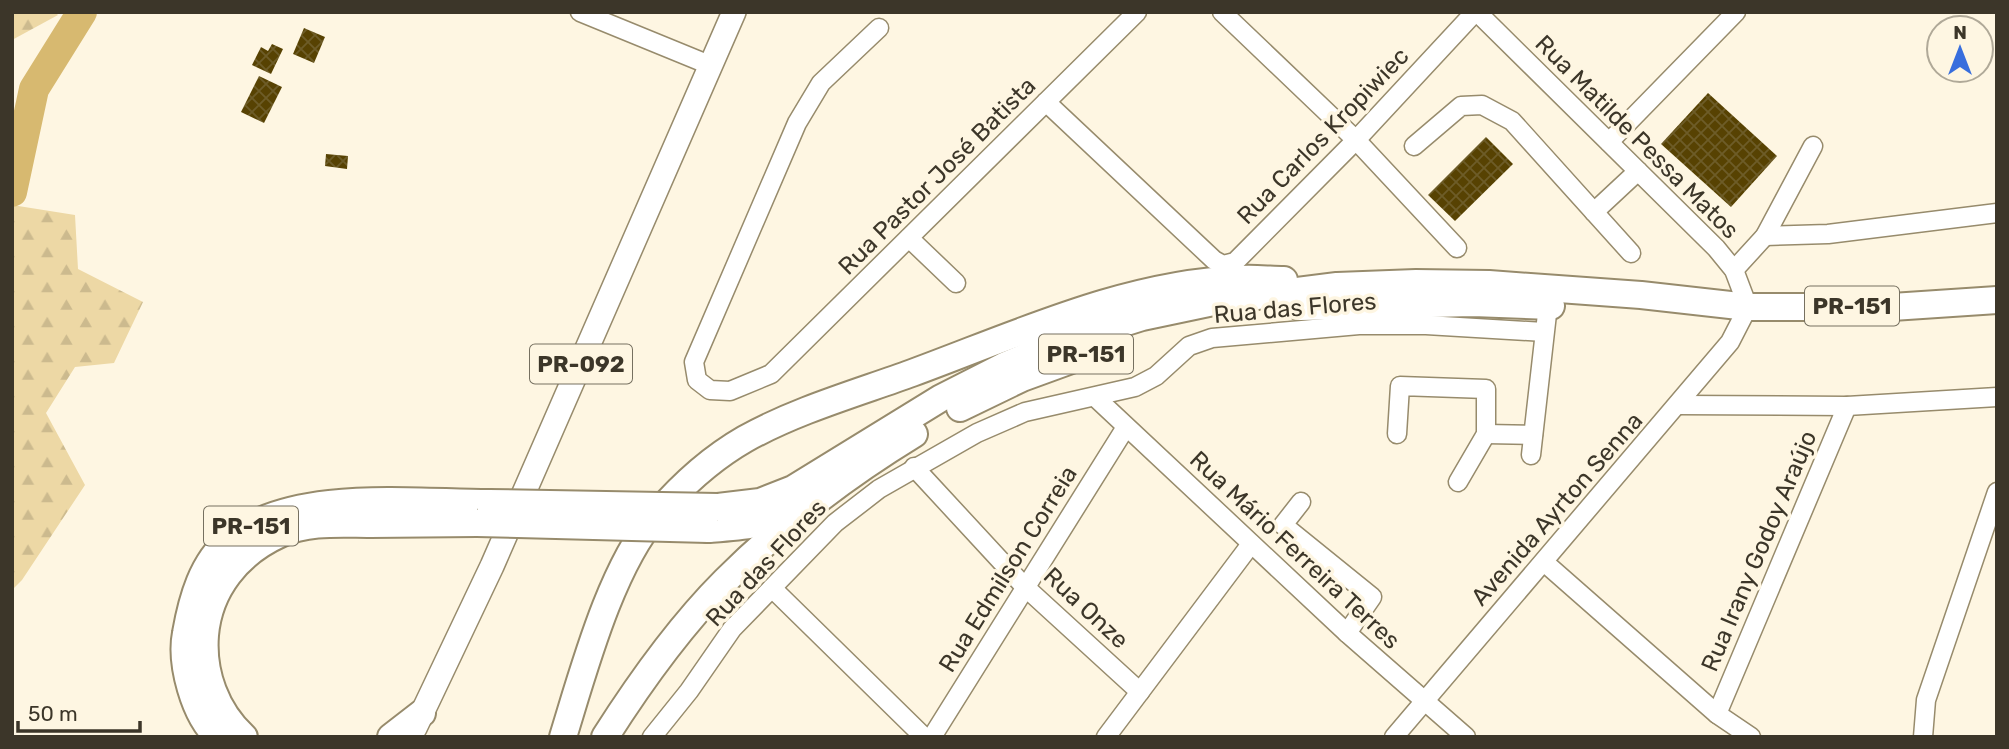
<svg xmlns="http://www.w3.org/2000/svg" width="2009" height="749" font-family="Rubik,sans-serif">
  <defs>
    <pattern id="forest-firs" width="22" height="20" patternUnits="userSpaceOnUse" patternTransform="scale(1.75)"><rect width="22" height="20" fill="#edd8a5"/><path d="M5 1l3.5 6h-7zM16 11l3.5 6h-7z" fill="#ccba8e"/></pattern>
    <pattern id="building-cross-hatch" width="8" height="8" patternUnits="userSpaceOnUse" patternTransform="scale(1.75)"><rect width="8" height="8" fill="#574202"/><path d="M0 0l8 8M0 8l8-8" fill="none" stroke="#6d5c28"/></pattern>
  </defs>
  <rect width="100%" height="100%" fill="#fef6e2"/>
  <!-- forest -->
  <g fill="url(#forest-firs)">
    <path d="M12,12h43l3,3 -46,25z"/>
    <path d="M12,205l63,10 3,54 65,33 -29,61 -39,4 -29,46 39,72 -63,95 -10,10z"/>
  </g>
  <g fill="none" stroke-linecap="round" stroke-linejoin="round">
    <!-- river -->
    <path stroke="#d7b970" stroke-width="30" d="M12,192l22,-103 48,-77"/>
  </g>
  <!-- building -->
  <g fill="url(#building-cross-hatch)">
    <path d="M304,28l21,9 -11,26 -21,-9z"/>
    <path d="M272,44l11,5 -12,25 -19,-9 9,-18 7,4z"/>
    <path d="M259,76l23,11 -18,36 -23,-11z"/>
    <path d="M1708,93l69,63 -46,51 -70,-63z"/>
    <path d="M1486,137l27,27 -58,57 -27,-26z"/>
    <path d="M326,154l22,2 -1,13 -22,-3z"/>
  </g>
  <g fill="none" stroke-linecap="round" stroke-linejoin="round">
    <!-- minor casing -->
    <g stroke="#978b6c" stroke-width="21">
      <g id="minor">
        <path d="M580,12l132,54"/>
        <path d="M1222,12l134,128 101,108"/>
        <path d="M879,28l-58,55 -24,40 -103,239 3,18 13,10 20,1 41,-17 366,-362"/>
        <path d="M1046,102l168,158 9,5 12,-3 121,-122 119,-128"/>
        <path d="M1609,142l127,-130"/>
        <path d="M1414,146l47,-40 21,-1 30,16 119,132"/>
        <path d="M1594,212l44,-41"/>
        <path d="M1765,236l63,-2 169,-21"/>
        <path d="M909,238l47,45"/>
        <path d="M1734,270l31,-34 48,-90"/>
        <path d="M1095,397l252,236 119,104"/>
        <path d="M1678,405l169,1 150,-9"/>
        <path d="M1397,434l3,-48 86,3v45l-28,48"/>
        <path d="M1486,434l47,1"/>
        <path d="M1531,455l17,-150"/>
        <path d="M914,467l110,119 116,106"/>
        <path d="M1301,502l-18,23 89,72 -25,36"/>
        <path d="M1544,562l173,152 34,23"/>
        <path d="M772,588l152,149"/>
        <path d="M1717,714l130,-308"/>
        <path d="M652,737l37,-46 43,-62 103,-106 44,-34 98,-56 48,-21 110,-25 21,-11 33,-30 23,-8 147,-13h67l118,7"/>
        <path d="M932,737l194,-310"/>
        <path d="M1106,737l145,-193"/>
        <path d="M1394,737l336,-395 18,-35 -14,-37 -18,-22 -239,-236"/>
        <path d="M1923,737l3,-37 71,-208"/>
      </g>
    </g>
    <!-- major casing -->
    <g stroke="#978b6c" stroke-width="26">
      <path id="major" d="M415,728l77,-162 242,-554"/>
    </g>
    <!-- highway casing -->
    <g stroke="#978b6c" stroke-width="30">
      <g id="highway">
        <path d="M1300,307l173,-4 78,3"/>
        <path d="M960,408l62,-30 96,-35"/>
        <path d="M718,507l42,-5 33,-13 148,-91 63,-32 52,-22 86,-27 76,-16 119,-15 79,-3 73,1 152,11 107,12h144l105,-7"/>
        <path d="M708,529c31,-2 59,-3 85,-21"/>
        <path d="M218,737c-24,-21 -38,-74 -32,-104 6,-34 16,-71 44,-94 62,-51 183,-36 259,-36"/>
        <path d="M244,737c-28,-26 -42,-64 -39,-102 4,-46 33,-82 75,-101 28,-13 61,-10 90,-10 36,0 72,-1 107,-1"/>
        <path d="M391,737l31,-24"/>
        <path d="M563,737c21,-68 48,-170 94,-223 25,-29 55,-56 88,-75 52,-29 112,-46 167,-66 106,-39 215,-90 329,-94 14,-1 29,1 43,1"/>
        <path d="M605,737c35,-55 74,-110 120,-156 56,-56 122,-106 189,-147"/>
      </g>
    </g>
    <!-- minor -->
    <use href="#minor" stroke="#fff" stroke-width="18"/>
    <!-- major -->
    <use href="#major" stroke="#fff" stroke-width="23"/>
    <!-- highway -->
    <use href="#highway" stroke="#fff" stroke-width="26"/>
    <!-- highway-bridge casing -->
    <g stroke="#978b6c" stroke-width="30" stroke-linecap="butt">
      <g id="highway-bridge">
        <path d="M489,503l229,4"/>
        <path d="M477,523l231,6"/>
      </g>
    </g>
    <!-- highway-bridge -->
    <use href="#highway-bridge" stroke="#fff" stroke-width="26"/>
  </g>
  <g text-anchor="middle" stroke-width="7" stroke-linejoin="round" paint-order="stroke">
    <!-- shield labels -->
    <g fill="#fef6e2" stroke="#767060" stroke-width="2">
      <rect x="1805" y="286.5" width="94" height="39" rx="5"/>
      <rect x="1039" y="334.5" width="94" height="39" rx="5"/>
      <rect x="530" y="344.5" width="102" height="39" rx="5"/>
      <rect x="204" y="506.5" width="94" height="39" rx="5"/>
    </g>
    <g font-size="23" font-weight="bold" fill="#3c3629">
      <text x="1852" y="314">PR-151</text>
      <text x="1086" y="362">PR-151</text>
      <text x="581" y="372">PR-092</text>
      <text x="251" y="534">PR-151</text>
    </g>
    <!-- street labels -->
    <g font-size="24" fill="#3c3629" stroke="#fef6e2">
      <text transform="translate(1323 136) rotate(-46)" y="8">Rua Carlos Kropiwiec</text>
      <text transform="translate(1637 137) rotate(45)" y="8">Rua Matilde Pessa Matos</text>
      <text transform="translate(937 176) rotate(-45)" y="8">Rua Pastor José Batista</text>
      <text transform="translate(1295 308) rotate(-5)" y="8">Rua das Flores</text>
      <text transform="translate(1557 509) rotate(-49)" y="8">Avenida Ayrton Senna</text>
      <text transform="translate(1295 550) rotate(43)" y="8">Rua Mário Ferreira Terres</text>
      <text transform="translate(1759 551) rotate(-67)" y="8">Rua Irany Godoy Araújo</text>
      <text transform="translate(766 563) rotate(-47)" y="8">Rua das Flores</text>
      <text transform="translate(1008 569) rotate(-58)" y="8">Rua Edmilson Correia</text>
      <text transform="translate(1086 608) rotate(43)" y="8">Rua Onze</text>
    </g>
  </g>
  <!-- border -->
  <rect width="2009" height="749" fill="none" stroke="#3c3629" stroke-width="28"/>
  <!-- north arrow -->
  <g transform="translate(1960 49)"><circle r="33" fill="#fef6e2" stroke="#b0a998" stroke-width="2"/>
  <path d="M0-5L12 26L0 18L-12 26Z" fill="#386edd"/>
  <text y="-10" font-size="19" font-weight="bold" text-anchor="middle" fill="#3c3629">N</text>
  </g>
  <!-- scale -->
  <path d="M18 721v10h122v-10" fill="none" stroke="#3c3629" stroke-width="3.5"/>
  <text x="28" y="721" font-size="21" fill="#3c3629" stroke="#fef6e2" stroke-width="5" paint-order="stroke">50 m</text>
</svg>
